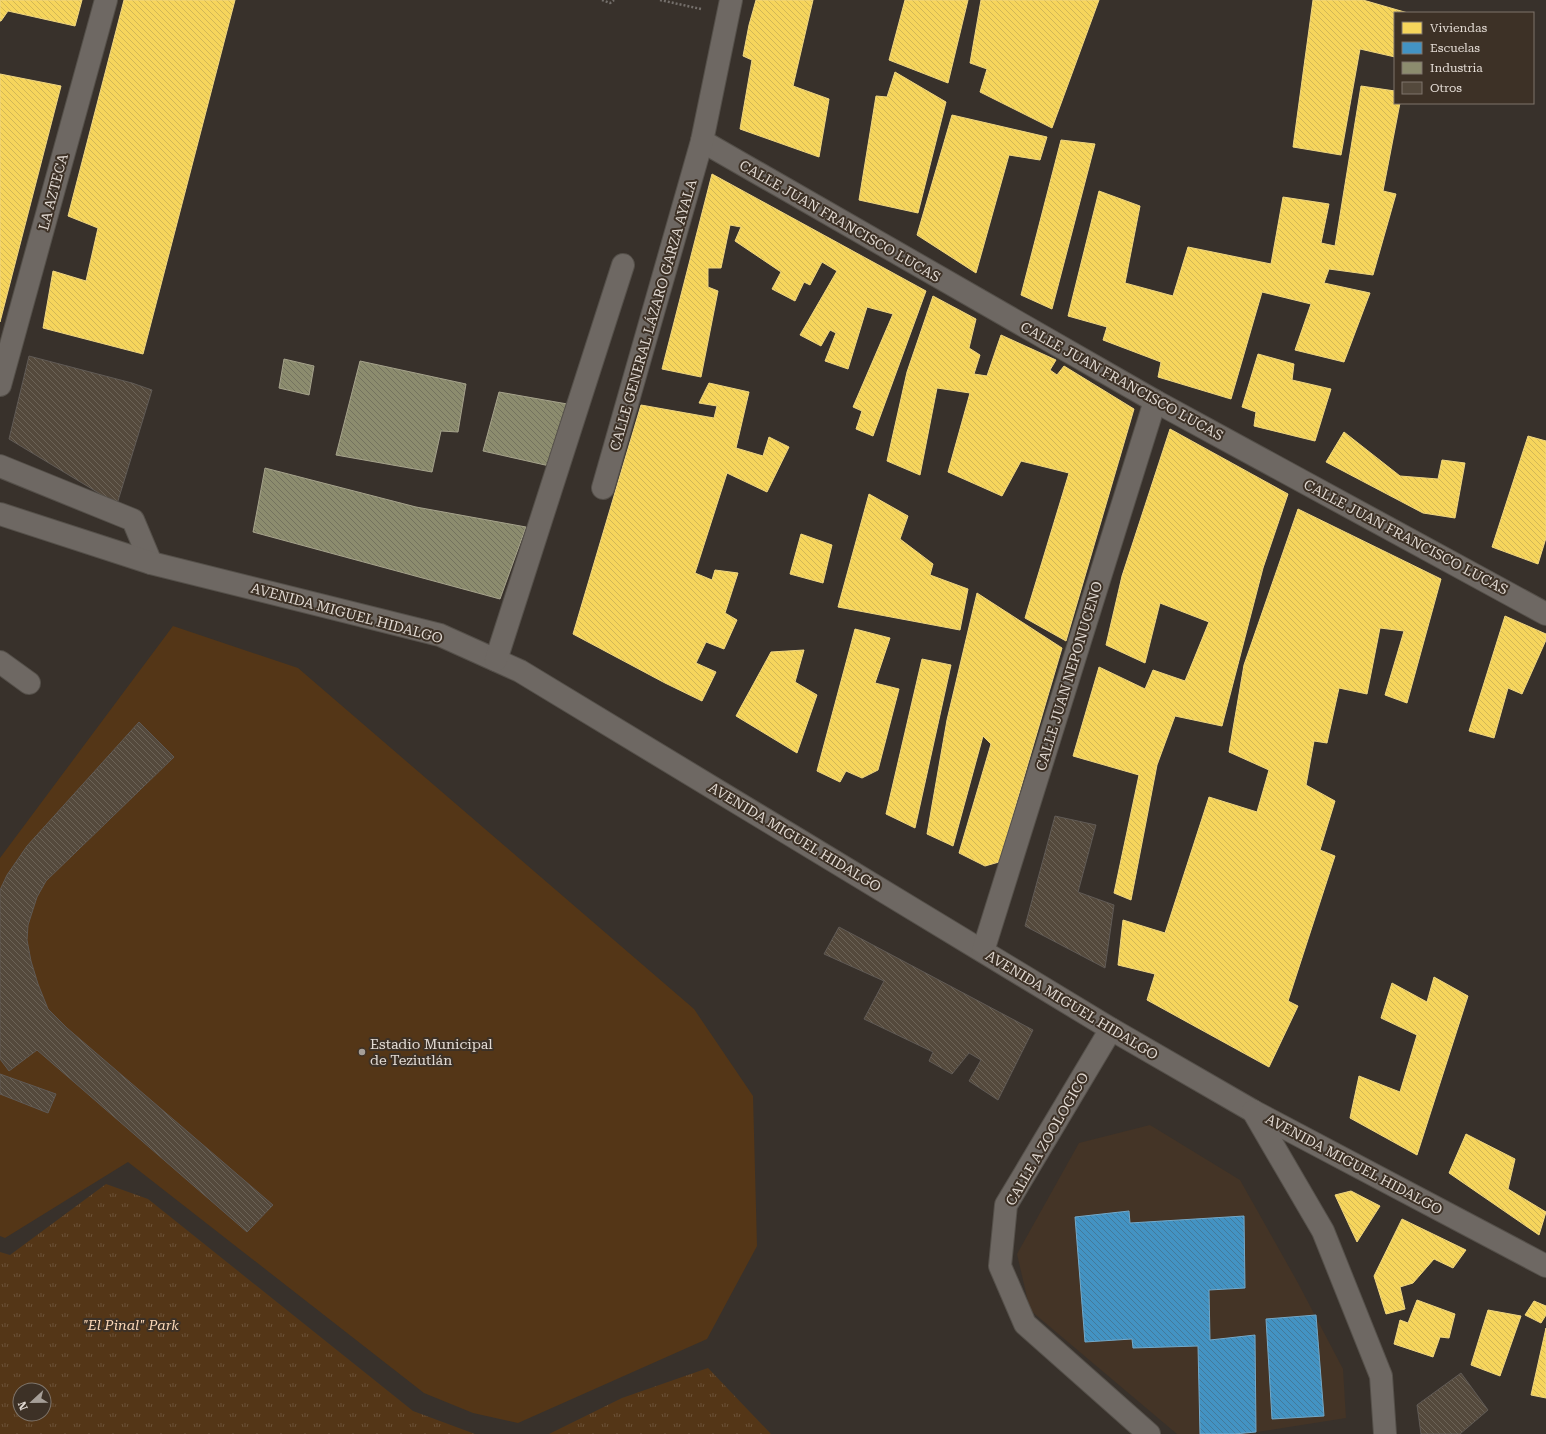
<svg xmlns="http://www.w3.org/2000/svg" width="1546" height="1434" font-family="'Roboto Serif',serif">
  <defs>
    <pattern id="grass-tufts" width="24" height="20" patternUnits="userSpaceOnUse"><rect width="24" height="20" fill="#543617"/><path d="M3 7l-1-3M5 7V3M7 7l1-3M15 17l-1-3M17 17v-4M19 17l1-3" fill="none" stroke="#6c5238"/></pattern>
    <pattern id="homes-back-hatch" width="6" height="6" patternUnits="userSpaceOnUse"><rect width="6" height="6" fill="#f6d55c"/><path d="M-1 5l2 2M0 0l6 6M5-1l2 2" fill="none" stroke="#d2b756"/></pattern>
    <pattern id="schools-back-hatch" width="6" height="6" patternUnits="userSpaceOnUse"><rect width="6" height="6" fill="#4393c3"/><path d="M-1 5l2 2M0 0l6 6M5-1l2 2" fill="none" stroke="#437a9b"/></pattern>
    <pattern id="industry-back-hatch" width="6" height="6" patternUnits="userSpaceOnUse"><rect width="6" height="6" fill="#8c8c6e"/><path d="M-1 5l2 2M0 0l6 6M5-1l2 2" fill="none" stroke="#73725e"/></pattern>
    <pattern id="building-back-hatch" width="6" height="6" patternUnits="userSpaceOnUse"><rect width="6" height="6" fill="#54493c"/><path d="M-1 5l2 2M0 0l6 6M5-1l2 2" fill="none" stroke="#6c6357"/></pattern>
  </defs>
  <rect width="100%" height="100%" fill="#38312b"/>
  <!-- built -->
  <path fill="#443426" d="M1150,1125l90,55 58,103 45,86 3,49 -101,16h-68l-147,-124 -13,-56 62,-111z"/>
  <!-- grass -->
  <g fill="url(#grass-tufts)" fill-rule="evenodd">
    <path d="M106,1184l42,15 265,212 62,23h-475v-182l10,3zM20,1390h24v24h-24z"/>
    <path d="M708,1368l63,66h-222l73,-36z"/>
  </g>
  <!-- pitch -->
  <path fill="#543617" d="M173,626l125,42 396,341 59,87 4,150 -50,93 -189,84 -45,-10 -49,-20 -296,-231 -123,76 -5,-2v-378z"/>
  <!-- homes -->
  <g fill="url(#homes-back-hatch)" stroke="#f0d680">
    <path d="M0,0h82l-7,26 -67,-15 -7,10h-1z"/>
    <path d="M124,0h111l-92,354 -100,-26 10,-57 33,10 12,-53 -30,-12z"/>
    <path d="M756,0h57l-20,86 36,13 -10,58 -79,-28 12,-69 -9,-4 6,-31z"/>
    <path d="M905,0h63l-20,83 -59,-23z"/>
    <path d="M981,0h118l-47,128 -72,-36 7,-23 -17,-6z"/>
    <path d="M1313,0h50l45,13h-13v44l-35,-8 -19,106 -48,-8z"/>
    <path d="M895,72l51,30 -28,111 -59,-13 17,-104 11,1z"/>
    <path d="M0,74l61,12 -61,236z"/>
    <path d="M1361,86l34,5v12h5l-17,88 13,3 -23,81 -44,-6 -5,14 46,10 -26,69 -49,-12 16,-46 -49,-12 -31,107 -73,-22 3,-15 -58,-22 4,-13 -39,-11 31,-125 41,15 -15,77 48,13 15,-49 83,17 12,-67 46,7 -8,39 14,3z"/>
    <path d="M952,115l95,22 -7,23 -31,-5 -33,118 -59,-38z"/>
    <path d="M1061,140l34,4 -43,165 -31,-14z"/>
    <path d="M712,174l214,117 -53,145 -17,-7 6,-18 -9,-4 40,-93 -26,-7 -19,62 -23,-8 11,-28 -6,-3 -9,16 -21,-11 37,-64 -15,-9 -12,23 -6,-3 -9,19 -23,-12 9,-17 -46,-31 6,-14 -11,-2 -9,43h-13v19l10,4 -17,86 -39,-8z"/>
    <path d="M933,296l43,23 -7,29 11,7 -6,19 13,2 14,-41 55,25 -6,10 7,5 7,-9 70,43 -68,232 -41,-23 44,-145 -48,-12 -19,35 -54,-24 22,-79 -33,-5 -17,87 -33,-14 20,-89z"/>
    <path d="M1258,354l36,10 -2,16 39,9 -16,52 -61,-15 2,-14 -14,-5z"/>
    <path d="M709,383l40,9 -13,56 27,8 6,-19 20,10 -22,45 -40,-19 -32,100 17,7 3,-10 23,3 -13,40 12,7 -13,29 -18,-7 -10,21 20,9 -14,29 -37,-18 -92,-49 68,-229 73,13 3,-12 -18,-3z"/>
    <path d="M1170,429l118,65 -25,74 -41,158 -47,-10 -18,49 -26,135 -17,-7 25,-118 -66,-19 26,-89 46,22 8,-19 32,11 24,-59 -49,-19 -15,60 -39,-18 16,-69z"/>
    <path d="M1344,432l56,44 38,3 4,-19 23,3 -10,55 -32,-5 -97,-51z"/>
    <path d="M1528,436l18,5v97l-8,26 -46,-17z"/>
    <path d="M869,494l39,22 -8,23 33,25 -3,11 38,14 -8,41 -122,-23z"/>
    <path d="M1298,509l143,70 -34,124 -22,-8 19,-64 -24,-3 -13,66 -28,-6 -12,55 -13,-2 -8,44 29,16 -15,49 15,6 -47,145 10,5 -29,61 -122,-67 8,-26 -37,-9 5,-45 42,13 44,-136 48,15 12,-42 -40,-18 15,-87z"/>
    <path d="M801,534l31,11 -9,38 -33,-9z"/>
    <path d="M977,593l85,55 -63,214 -14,4 -26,-13 32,-109 -8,-8 -30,110 -26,-12 20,-114z"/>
    <path d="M1505,616l41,18v6l-24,54 -14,-6 -14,50 -25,-7z"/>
    <path d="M855,629l35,9 -15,45 24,6 -21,81 -16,8 -16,-7 -6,11 -23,-11z"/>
    <path d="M804,650l-9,32 22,13 -20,58 -61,-37 35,-64z"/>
    <path d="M922,659l29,6 -36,163 -29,-14z"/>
    <path d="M1434,977l34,19 -51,159 -67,-37 9,-42 41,16 17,-57 -36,-17 11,-35 35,19z"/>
    <path d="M1466,1134l49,25 -7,30 38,23 -7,23 -90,-62z"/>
    <path d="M1351,1191l29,15 -23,36 -22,-47z"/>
    <path d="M1402,1219l64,31 -13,18 -19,-9 -21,24 -13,4 5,22 -19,5 -12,-38z"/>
    <path d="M1417,1300l38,14 -6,24 -9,-1 -7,20 -39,-13 6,-24 8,3z"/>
    <path d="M1534,1301l12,5v9l-5,8 -16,-8z"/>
    <path d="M1488,1310l33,6 -21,60 -29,-11z"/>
    <path d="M1546,1328v70l-15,-3z"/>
  </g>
  <!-- schools -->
  <g fill="url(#schools-back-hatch)" stroke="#73a8c8">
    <path d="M1129,1211l1,12 114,-7 1,72 -36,2 1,50 45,-5 1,97 -22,2h-34l-2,-88 -65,2 -1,-9 -47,3 -10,-125z"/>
    <path d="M1316,1315l8,101 -52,3 -6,-100z"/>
  </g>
  <!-- industry -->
  <g fill="url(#industry-back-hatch)" stroke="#a6a38c">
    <path d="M284,359l30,7 -5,29 -30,-7z"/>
    <path d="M360,361l106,23 -8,48 -17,-1 -9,41 -96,-17z"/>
    <path d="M499,392l74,13 -19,62 -71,-16z"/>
    <path d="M265,468l151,39 110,20 -26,72 -247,-67z"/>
  </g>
  <!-- building -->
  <g fill="url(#building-back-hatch)" stroke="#605a55">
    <path d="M29,356l103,27 20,7 -35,114 -108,-65z"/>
    <path d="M139,722l35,35 -128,124 -9,16 -9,28 -1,15 4,21 7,23 10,25 19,19 206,177 -26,27 -210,-182 -28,21 -9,-12v-169l7,-15 20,-29z"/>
    <path d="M1055,816l41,9 -18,67 36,13 -9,63 -80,-42z"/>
    <path d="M839,927l194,103 -35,70 -29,-19 12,-21 -12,-7 -17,21 -23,-13 4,-9 -69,-33 20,-38 -60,-27z"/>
    <path d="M0,1074l56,20 -8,19 -48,-19z"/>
    <path d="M1461,1373l27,37 -28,24h-39l-4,-29z"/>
  </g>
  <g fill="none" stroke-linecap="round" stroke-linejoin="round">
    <!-- minor casing -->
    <g stroke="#55504a" stroke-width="24">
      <g id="minor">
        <path d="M702,141l453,260 391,213"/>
        <path d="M0,385l106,-385"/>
        <path d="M0,466l133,54 18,43"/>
        <path d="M603,488l99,-347 29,-141"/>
        <path d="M0,514l151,49 289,72 80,36 591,358 142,82 293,155"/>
        <path d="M496,660l127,-395"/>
        <path d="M0,662l29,21"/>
        <path d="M983,951l172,-550"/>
        <path d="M1111,1029l-105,176 -6,61 25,58 124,110"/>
        <path d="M1253,1111l70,120 58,145 4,58"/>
      </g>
    </g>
    <!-- path -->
    <g stroke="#746f6b" stroke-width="2.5" stroke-dasharray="2 2" stroke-linecap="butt">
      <path d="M602,0l8,3 4,-3"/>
      <path d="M660,0l41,9"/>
    </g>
    <!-- minor -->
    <use href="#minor" stroke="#6e6863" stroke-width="22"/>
  </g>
  <!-- markers -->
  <circle fill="#a69f98" stroke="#3d3126" stroke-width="1.5" cx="362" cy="1052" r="4"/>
  <g text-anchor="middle" stroke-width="4" stroke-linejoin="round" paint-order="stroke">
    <!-- street labels -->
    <g font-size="14" fill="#e2dad3" stroke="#3d3126">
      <text transform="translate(53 192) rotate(-75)" y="5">LA AZTECA</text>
      <text transform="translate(840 221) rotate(30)" y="5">CALLE JUAN FRANCISCO LUCAS</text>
      <text transform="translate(653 315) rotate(-74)" y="5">CALLE GENERAL LÁZARO GARZA AYALA</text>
      <text transform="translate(1122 381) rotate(29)" y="5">CALLE JUAN FRANCISCO LUCAS</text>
      <text transform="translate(1406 537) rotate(28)" y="5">CALLE JUAN FRANCISCO LUCAS</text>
      <text transform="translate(347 613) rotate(15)" y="5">AVENIDA MIGUEL HIDALGO</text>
      <text transform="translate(1069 676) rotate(-73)" y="5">CALLE JUAN NEPONUCENO</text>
      <text transform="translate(795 837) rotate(31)" y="5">AVENIDA MIGUEL HIDALGO</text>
      <text transform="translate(1072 1005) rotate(31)" y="5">AVENIDA MIGUEL HIDALGO</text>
      <text transform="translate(1047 1139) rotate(-60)" y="5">CALLE A ZOOLOGICO</text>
      <text transform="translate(1354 1164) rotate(28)" y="5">AVENIDA MIGUEL HIDALGO</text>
    </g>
    <!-- poi labels -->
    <g font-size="14" fill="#e2dad3" stroke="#3d3126" text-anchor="start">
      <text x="370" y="1049">Estadio Municipal<tspan x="370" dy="16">de Teziutlán</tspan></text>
    </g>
    <!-- park labels -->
    <g font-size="14" font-style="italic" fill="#fbd8b8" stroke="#3d3126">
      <text x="131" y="1330">"El Pinal" Park</text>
    </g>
  </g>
  <!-- legend -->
  <rect x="1394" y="12" width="140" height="92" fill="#3d3126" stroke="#7f756b"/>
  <rect x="1402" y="22" width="20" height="12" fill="#f6d55c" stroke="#7f756b"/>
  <text x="1430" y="32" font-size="12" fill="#e2dad3">Viviendas</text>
  <rect x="1402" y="42" width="20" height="12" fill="#4393c3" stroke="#7f756b"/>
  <text x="1430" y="52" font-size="12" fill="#e2dad3">Escuelas</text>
  <rect x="1402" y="62" width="20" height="12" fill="#8c8c6e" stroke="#7f756b"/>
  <text x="1430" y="72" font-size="12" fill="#e2dad3">Industria</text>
  <rect x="1402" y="82" width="20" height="12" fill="#54493c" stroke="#7f756b"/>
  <text x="1430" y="92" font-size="12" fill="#e2dad3">Otros</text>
  <!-- north arrow -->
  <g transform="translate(32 1402) rotate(248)"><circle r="19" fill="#3d3126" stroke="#7f756b"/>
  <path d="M0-3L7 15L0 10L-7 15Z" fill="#a69f98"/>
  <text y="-6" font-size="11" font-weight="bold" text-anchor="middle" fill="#e2dad3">N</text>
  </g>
</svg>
